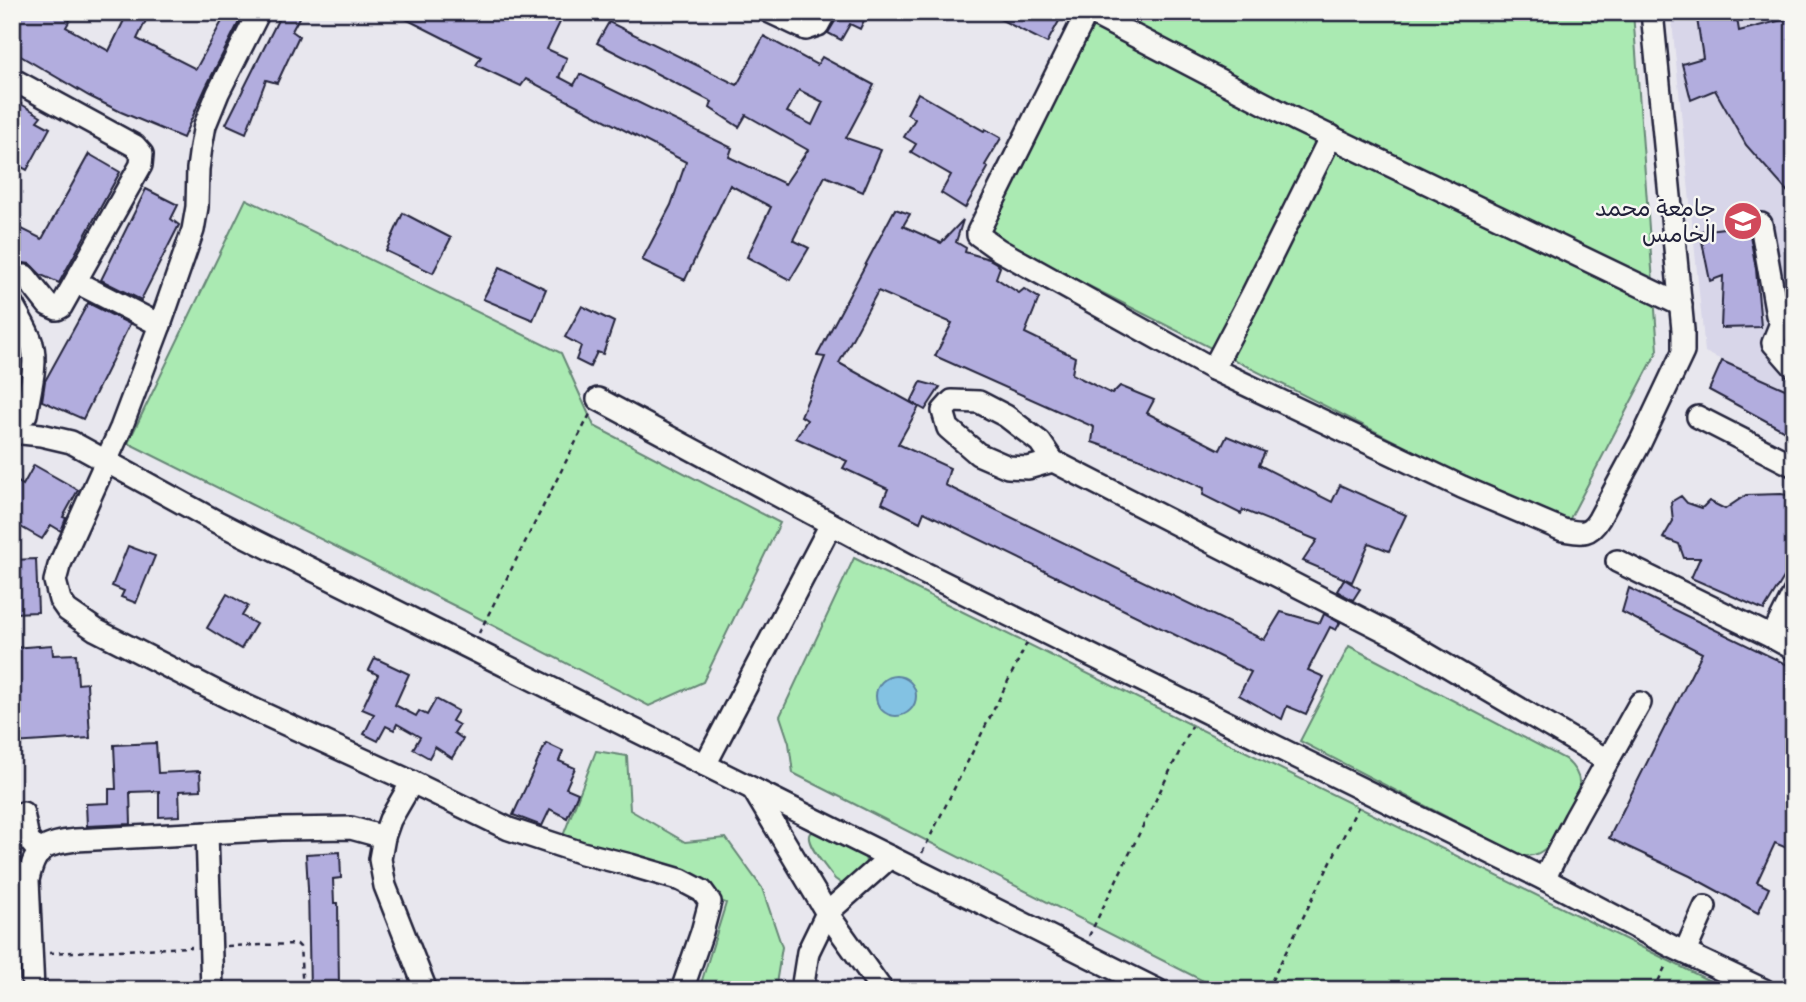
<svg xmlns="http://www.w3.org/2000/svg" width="1806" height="1002" font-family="'Indie Flower','Playpen Sans Arabic',sans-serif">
  <rect width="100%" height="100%" fill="#e8e7ee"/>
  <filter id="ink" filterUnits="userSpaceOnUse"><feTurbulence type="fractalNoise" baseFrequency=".0143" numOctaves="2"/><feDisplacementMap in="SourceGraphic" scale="14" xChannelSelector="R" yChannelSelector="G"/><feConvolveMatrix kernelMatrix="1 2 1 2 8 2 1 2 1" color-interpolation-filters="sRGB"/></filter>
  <g filter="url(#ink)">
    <!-- built -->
    <path fill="#d8d6e9" d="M1671,12h123v383l-89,-43z"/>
    <!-- green -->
    <g fill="#aaeab2" stroke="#668676" stroke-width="2">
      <path d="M1098,12h535l25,338 -93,178 -578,-294z"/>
      <path d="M246,199l315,154 33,73 186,97 -77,159 -54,24 -184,-95 -337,-168z"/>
      <path d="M854,558l874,432h-507l-428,-217 -4,-30 -9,-27z"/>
      <path d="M1349,646l216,113c8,7 16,16 14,28l-29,57c-8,9 -16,13 -28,12l-222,-115z"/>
      <path d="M596,751l31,5 3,54 55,32 41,-4 36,50 20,59 -7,43h-76l27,-87 -163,-67z"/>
      <path d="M816,831l49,24 1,8 -17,21 -4,2 -10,-7c-6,-8 -32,-37 -25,-46 2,-1 4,-2 6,-2z"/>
    </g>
    <!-- water -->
    <circle fill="#83c2e3" stroke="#5c82a0" stroke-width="2" cx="896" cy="696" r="20"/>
    <!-- building -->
    <g fill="#b2adde" stroke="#22223b" stroke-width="2" fill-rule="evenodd">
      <path d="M12,12h45l13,8 -4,7 43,24 19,-39h22l-13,27 59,30 31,-57h17l-38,75 -23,51 -62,-26 -32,-16 -77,-45z"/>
      <path d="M282,12h20l-10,19 7,5 -22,47 -11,-3 -20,53 -20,-9z"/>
      <path d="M392,12h173l-18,37 20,9 -8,19 15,8 6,-11 152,74 -3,9 56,27 23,-34 -62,-35 -7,12 -29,-19 2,-6 -115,-59 12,-21 128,63 27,-49 53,29 5,-8 52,28 -28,53 35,12 -18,42 -38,-16 -32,64 16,8 -19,32 -43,-23 24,-50 -41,-22 -45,95 -43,-20 29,-55 15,-43 -160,-83 -5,7 -45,-21 5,-8zM799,90l24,12 -11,23 -25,-13z"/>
      <path d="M838,12h30l-8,17 -10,-5 -9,16 -13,-7 9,-15z"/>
      <path d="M986,12h78l-17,31z"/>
      <path d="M1696,12h40l3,19 55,-14v182l-48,-54 -31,-55 -24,10 -9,-36 21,-6z"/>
      <path d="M918,93l66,38 1,-2 16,9 -16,27 3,3 -23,40 -24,-15 10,-18 -40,-23 5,-8 -12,-7 11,-18 -8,-5z"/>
      <path d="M21,104l20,12 -4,5 13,7 -23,42 -15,-8v-43z"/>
      <path d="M89,154l31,18 -61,111 -18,-8 -11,-11 -6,-1 -5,2 -7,-3v-38l30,15z"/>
      <path d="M146,189l32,16 -7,14 8,6 -38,75 -40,-20z"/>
      <path d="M895,209l15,5 -7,12 38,17 22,-23 -7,22 10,6 -1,4 24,7 7,4 4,4 -4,11 23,15 5,-4 15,9 -14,35 50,24 -3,17 40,20 8,-8 34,14 -7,13 73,37 7,-14 38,16 -6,13 73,37 8,-17 66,30 -17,36 -20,-8 -17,39 -49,-21 14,-21 -74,-30 -2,4 -38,-19 1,-7 -66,-30 -46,-16 2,-15 -159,-71 17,-33 -74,-32 -39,72 80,44 -21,37 52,24 -5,17 319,155 17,-28 39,11 4,-9 16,9 -4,7 -6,-3 -22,43 16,7 -18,37 -19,-8 -5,13 -43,-24 12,-23 -327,-160 -4,10 -38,-19 6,-14 -45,-21 4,-7 -51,-23 11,-18 -6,-4 24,-59 -8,-1z"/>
      <path d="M403,213l48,25 -18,35 -47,-22z"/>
      <path d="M1740,226v11l10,-2 6,34 5,58 -40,1 2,-52 -13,5 -10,-50z"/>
      <path d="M500,267l46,22 -13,31 -50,-21z"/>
      <path d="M88,303l42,21 -47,95 -41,-18 3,-20z"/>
      <path d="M582,306l32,16 -11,32 -6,-2 -7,15 -14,-7 5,-14 -16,-9z"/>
      <path d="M1722,361l72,32v43l-85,-46z"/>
      <path d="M921,382l19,5 -15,23 -14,-8z"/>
      <path d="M34,465l44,25 -15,27 3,1 -5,13 -10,-6 -9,14 -30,-17v-44l11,7z"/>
      <path d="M1781,494l13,2v65l-30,49 -73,-32 9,-20h-16l-5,-14 -16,-6 10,-17 -2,-19 10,-6 6,7 15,5 7,-7 16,8 21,-14z"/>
      <path d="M128,546l27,10 -19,47 -15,-6 3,-6 -12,-5z"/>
      <path d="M36,559l2,53 -26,1v-53z"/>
      <path d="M1344,579l16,10 -7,11 -16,-9z"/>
      <path d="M1629,588l165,80v183l-19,-8 -18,39 12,6 -11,25 -68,-37 -81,-38 93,-185 -80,-41z"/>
      <path d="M227,594l21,12 -6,10 14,8 -15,25 -34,-21z"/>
      <path d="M52,645l1,10 23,-1 2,30 9,-1 3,55 -77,5 -1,-95z"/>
      <path d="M375,658l34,16 -14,31 21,11 3,-5 8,4 9,-16 22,12 -6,10 7,4 -5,8 9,6 -11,19 -17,-11 -6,11 -16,-9 7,-12 -23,-13 -3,6 -8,-4 -8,15 -14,-7 10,-20 -12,-5 16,-34 -9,-5z"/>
      <path d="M156,743l2,30 42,-2 1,19 -22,1 1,25 -21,1v-26l-29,1 1,32 -44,2 -1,-22 23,-1v-14h7l-2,-44z"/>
      <path d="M546,743l17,8 -4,10 16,7 -9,20 12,5 -11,25 -17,-9 -8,17 -29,-11z"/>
      <path d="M340,852l1,26 -8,1 1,24h4l1,87h-29l-2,-102 -2,-34z"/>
    </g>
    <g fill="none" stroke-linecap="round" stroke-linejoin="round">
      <!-- minor casing -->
      <g stroke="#22223b" stroke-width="26">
        <g id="minor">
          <path d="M259,12l-41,81 -13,32 -4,22 -3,22 -1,38 -4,23 -33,95 -39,103 -62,138 -4,15 5,19 7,10 29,20 135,69 181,83 97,47 73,24 48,12 51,15 21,11 8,11 -8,30 -20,58"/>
          <path d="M770,12l36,17 12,-4 7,-13"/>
          <path d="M1087,12l-109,220v3l21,15 214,119 249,118 101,43c18,3 26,6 36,-11l41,-76 43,-91v-22l-31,-318"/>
          <path d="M1089,12l207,108 385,185"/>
          <path d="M12,79l123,67 7,8 -1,11 -80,142 -4,2 -9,-4 -23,-29"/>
          <path d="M1761,224l16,91 4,8 -8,20 21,24"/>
          <path d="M76,282l84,43"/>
          <path d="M12,304c7,13 16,26 20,40 6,19 -3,50 -6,70"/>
          <path d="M1213,369l39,-74 79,-159"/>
          <path d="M598,399l310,166 636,314 129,68 91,43"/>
          <path d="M1698,417l96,49"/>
          <path d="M12,432l29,3 30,7 146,80 940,468"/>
          <path d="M1053,461l-25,7 -20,-1 -30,-13 -30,-26 -5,-17 9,-10 27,1 27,14 34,26 13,19 350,179 204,120"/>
          <path d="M1617,561l155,76"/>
          <path d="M1794,593l-22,44 22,12"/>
          <path d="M705,765l126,-241"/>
          <path d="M412,782l-22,38 -6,17 -4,22 5,27 41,104"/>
          <path d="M753,789l74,124 55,77"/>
          <path d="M23,813l5,26 12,14"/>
          <path d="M207,833l5,157"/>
          <path d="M1544,879l31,-60 65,-116"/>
          <path d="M1685,952l20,-45"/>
          <path d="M33,990l-5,-110c7,-33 17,-36 48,-40l205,-11 70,-1 33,9"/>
          <path d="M802,990l6,-38 19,-39 63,-56"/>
        </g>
      </g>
      <!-- path -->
      <g stroke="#22223b" stroke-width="2.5" stroke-dasharray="5 5" stroke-linecap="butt">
        <path d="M479,633l111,-219"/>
        <path d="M922,853l105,-210"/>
        <path d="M1089,936l103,-210"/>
        <path d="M227,946l70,-2 3,3 3,43"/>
        <path d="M49,953l143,-6"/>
        <path d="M1267,990l91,-183"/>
        <path d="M1654,990l13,-27"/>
      </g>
      <!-- minor -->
      <use href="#minor" stroke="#f6f6f2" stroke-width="21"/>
    </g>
  </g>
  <!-- icons -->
  <defs>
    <g id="university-disc" transform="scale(2.0125)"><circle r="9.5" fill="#d1495b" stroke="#f6f6f2"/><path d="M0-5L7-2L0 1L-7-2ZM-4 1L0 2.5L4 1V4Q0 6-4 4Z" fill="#fff"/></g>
  </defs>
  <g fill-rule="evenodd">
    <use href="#university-disc" x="1743" y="221"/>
  </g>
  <g text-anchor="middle" stroke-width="5" stroke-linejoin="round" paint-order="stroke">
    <!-- poi labels -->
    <g font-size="23" fill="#22223b" stroke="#f6f6f2" text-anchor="end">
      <text x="1716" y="216">جامعة محمد<tspan x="1716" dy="26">الخامس</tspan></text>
    </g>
  </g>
  <!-- margin -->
  <rect width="1806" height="1002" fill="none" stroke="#f6f6f2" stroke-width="42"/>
  <rect x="21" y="21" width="1764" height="960" fill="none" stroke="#22223b" stroke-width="2.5" filter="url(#ink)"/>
</svg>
